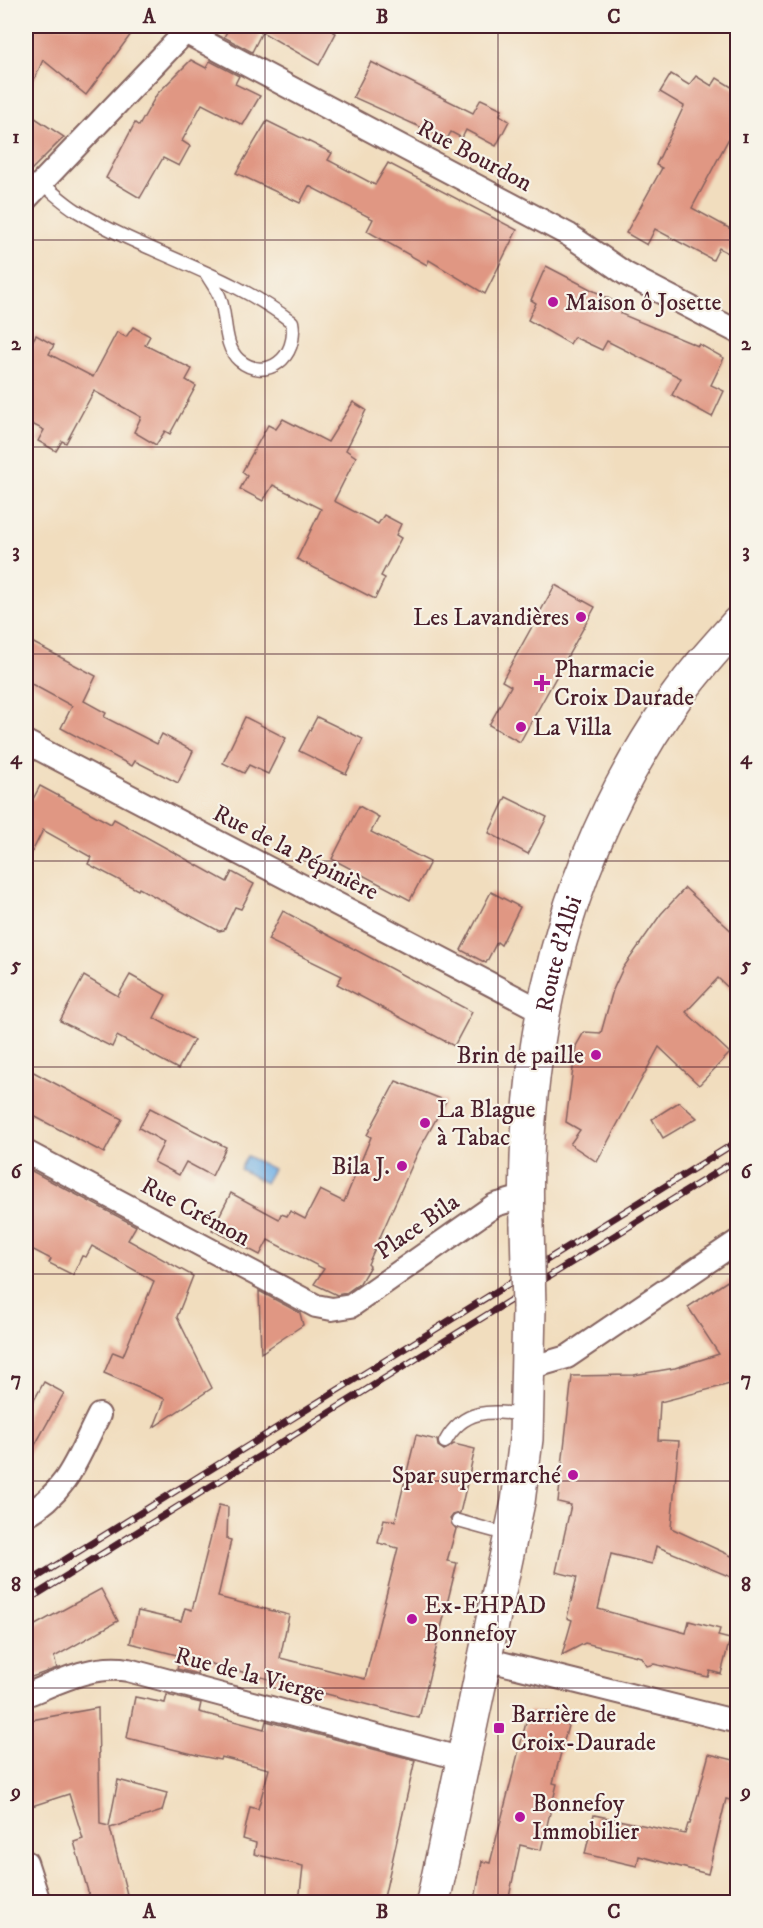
<svg xmlns="http://www.w3.org/2000/svg" width="763" height="1928" font-family="'IM FELL DW Pica',serif">
  <rect width="100%" height="100%" fill="#f7f3e8"/>
  <filter id="ink" filterUnits="userSpaceOnUse"><feTurbulence type="fractalNoise" baseFrequency=".0167" numOctaves="2"/><feDisplacementMap in="SourceGraphic" scale="12" xChannelSelector="R" yChannelSelector="G"/><feConvolveMatrix kernelMatrix="1 2 1 2 8 2 1 2 1" color-interpolation-filters="sRGB"/></filter>
  <filter id="wash" filterUnits="userSpaceOnUse"><feTurbulence type="fractalNoise" baseFrequency=".008" numOctaves="4" result="noise"/><feDisplacementMap in="SourceGraphic" scale="24" xChannelSelector="R" yChannelSelector="G"/><feGaussianBlur stdDeviation="1.35" result="paint"/><feColorMatrix in="noise" values="0 0 0 0 0 0 0 0 0 0 0 0 0 0 0 0 0 1.4 0 .05"/><feComposite in="paint" operator="in"/></filter>
  <g filter="url(#wash)">
    <rect width="100%" height="100%" fill="#f1ddbe"/>
    <!-- water -->
    <path fill="#72b1e5" stroke="#5e6888" stroke-width="1.5" d="M247,1156l26,13 -8,14 -25,-14z"/>
    <g id="blocks">
      <!-- building -->
      <g fill="#e09783">
        <path d="M32,26h105l-51,69 -43,-35 -17,38v-64z"/>
        <path d="M230,26h93l13,7 -17,32 -57,-33 -10,20 -28,-15z"/>
        <path d="M191,60l15,8 4,-7 29,15 -4,8 25,12 -17,29 -41,-21 -20,37 8,5 -11,20 -16,-8 -23,40 -34,-20 29,-55 4,3 18,-32z"/>
        <path d="M371,62l102,51 8,-14 21,10 -2,6 9,6 -13,25 -30,-16 -4,8 -11,-6 -4,7 -94,-42z"/>
        <path d="M671,74l18,11 7,-9 16,10 5,-8 21,13v30l-46,87 46,25 -10,20 -9,-5 -6,12 -58,-31 -8,16 -21,-12 36,-65 -6,-3 28,-59 -24,-14z"/>
        <path d="M26,112l38,25 -38,38z"/>
        <path d="M267,121l65,32 -4,7 47,25 13,-22 129,67 -32,64 -56,-34 -2,5 -60,-34 6,-12 -64,-33 -9,17 -64,-30z"/>
        <path d="M546,266l79,41 -4,7 77,32 1,-2 25,14 -13,27 13,6 -12,26 -40,-22 9,-17 -74,-37 -5,9 -28,-13 -4,7 -42,-24 8,-17 -5,-3z"/>
        <path d="M133,327l17,9 -5,9 47,24 -6,11 10,6 -26,48 -5,-3 -9,14 -22,-13 7,-15 -47,-26 -28,52 -4,-2 -6,10 -18,-10 6,-11 -18,-9v-70l10,-16 18,10 -5,9 44,23 24,-45 9,5z"/>
        <path d="M353,402l13,8 -20,40 10,7 -22,44 44,23 6,-9 17,9 -5,11 5,3 -20,38 4,2 -10,21 -78,-40 24,-50 -48,-24 -10,16 -23,-12 7,-13 -5,-4 26,-47 8,4 7,-10 45,23z"/>
        <path d="M555,585l40,22 -75,135 -31,-17 22,-39 -9,-5z"/>
        <path d="M26,639l70,37 -12,25 22,12 -2,4 53,27 5,-10 31,17 -15,32 -43,-22 -3,5 -71,-38 11,-22 -46,-25z"/>
        <path d="M245,717l41,21 -18,36 -19,-9 -5,8 -21,-10z"/>
        <path d="M317,717l46,22 -17,35 -47,-23z"/>
        <path d="M40,786l71,38 3,-5 113,63 5,-10 22,12 -13,25 -6,-2 -11,23 -5,1 -80,-43 -1,2 -50,-26 3,-7 -48,-27 -17,34v-68l7,3z"/>
        <path d="M506,797l41,20 -19,37 -39,-21z"/>
        <path d="M359,806l20,11 -8,15 59,30 -20,38 -78,-41z"/>
        <path d="M685,888l53,49v60l-20,-19 -32,34 44,41 -31,32 -40,-38 -62,115 -27,-18 10,-14 -14,-8 10,-76 8,-14 17,1 12,-43 10,-22 38,-54z"/>
        <path d="M491,892l29,15 -19,38 -4,-3 -11,21 -25,-13z"/>
        <path d="M283,911l189,101 -18,34 -117,-62 5,-8 -74,-36z"/>
        <path d="M130,975l36,20 -12,23 40,22 -16,29 -61,-33 -5,11 -52,-26 24,-45 34,20z"/>
        <path d="M26,1068l96,51 -18,34 -78,-41z"/>
        <path d="M396,1081l50,20 -28,51 -50,112 2,2 -10,17 -14,10 -9,2 -23,-11 10,-15 -56,-29 -8,15 -48,-25 19,-37 48,26 2,-5 6,2 3,-5 15,8 15,-29 24,12 27,-65 -4,-2z"/>
        <path d="M679,1102l18,16 -34,20 -11,-19z"/>
        <path d="M150,1108l76,39 -14,29 -26,-14 -7,13 -25,-13 10,-20 -25,-14z"/>
        <path d="M26,1168l110,58 -8,14 65,36 -16,41 35,71 -58,39 11,-28 -61,-26 9,-21 10,4 31,-75 -62,-35 -6,11 -4,-1 -9,19 -24,-12 2,-4 -25,-13z"/>
        <path d="M738,1274v108l-78,20 -2,38 21,1 -8,87 67,31v21l-82,-34 -4,18 -41,-10 -13,55 88,24 3,-12 31,8 -2,7 12,3 -9,35 -11,-3 -2,6 -54,-13 -7,2 -6,-9 -56,-14 -23,12 10,-35 -5,-2 10,-41 -21,-5 15,-67 -13,-3 14,-126 62,-1 41,-7 44,-14 -31,-47z"/>
        <path d="M259,1291l41,22 3,12 -42,28z"/>
        <path d="M44,1382l20,11 -38,68v-46z"/>
        <path d="M416,1435l21,5 1,6 6,4 10,-6 21,5 -15,64 -7,2 -3,4 6,10 -9,32 10,2 -38,155 -219,-57 -3,13 -20,-5 4,-13 -51,-13 8,-32 43,10 4,-13 7,2 27,-105 9,2 -1,32 4,1 -13,57 71,18 -9,43 85,21 33,-131 -20,-5 6,-24 11,2z"/>
        <path d="M101,1589l17,32 -64,36 3,11 -31,11v-49z"/>
        <path d="M167,1695l34,8 -2,9 65,17 2,-8 149,39 -32,142h-84l4,-36 -49,-12 2,-11 -13,-4 7,-32 8,2 11,-40 -48,-12 -1,3 -19,-4 -74,-18 8,-41 30,6z"/>
        <path d="M98,1708l2,116 9,2 9,-46 49,13 -5,18 -52,17 19,74h-38l-17,-60 9,-3 -14,-45 -43,14v-87z"/>
        <path d="M529,1711l13,3 1,-3 27,7 -17,65 4,1 -16,66 -21,-5 -12,57 -33,-3 7,-38 8,2z"/>
        <path d="M709,1754l29,7v41l-12,-3 -18,75 -69,-18 -2,10 -52,-12 9,-39 91,19 3,-10h2z"/>
      </g>
    </g>
  </g>
  <g filter="url(#ink)">
    <use href="#blocks" fill-opacity="0" stroke="#84625e" stroke-width="1.5"/>
    <g fill="none" stroke-linecap="round" stroke-linejoin="round">
      <!-- lane casing -->
      <g stroke="#84625e" stroke-width="15">
        <g id="lane">
          <path d="M41,183c12,9 23,20 36,28 68,42 152,62 215,111 7,35 -26,61 -53,38 -16,-14 -12,-44 -19,-62 -3,-9 -10,-17 -14,-25"/>
          <path d="M445,1442c19,-35 46,-31 81,-27"/>
          <path d="M458,1521l51,14"/>
        </g>
      </g>
      <!-- street casing -->
      <g stroke="#84625e" stroke-width="26">
        <g id="street">
          <path d="M185,32l384,203 57,39 112,58"/>
          <path d="M26,199l165,-173"/>
          <path d="M26,742l516,269"/>
          <path d="M26,1152l290,154 16,3 19,-3 144,-101 31,-9"/>
          <path d="M529,1368l38,-11 171,-116"/>
          <path d="M26,1515c42,-23 52,-59 73,-100"/>
          <path d="M485,1659l253,63"/>
          <path d="M26,1695c33,-13 66,-31 102,-25l335,89"/>
          <path d="M26,1862l13,40"/>
        </g>
      </g>
      <!-- primary casing -->
      <g stroke="#84625e" stroke-width="36">
        <g id="primary">
          <path id="s1" d="M527,1225c-6,-184 37,-364 142,-518 20,-30 45,-57 69,-84"/>
          <path d="M433,1902l85,-400 8,-63 3,-131"/>
        </g>
      </g>
      <!-- lane -->
      <use href="#lane" stroke="#fff" stroke-width="12"/>
      <!-- street -->
      <use href="#street" stroke="#fff" stroke-width="22"/>
      <!-- primary -->
      <use href="#primary" stroke="#fff" stroke-width="33"/>
      <!-- rail casing -->
      <g stroke="#4a1f2b" stroke-width="7">
        <g id="rail">
          <path d="M26,1584l712,-443"/>
          <path d="M26,1601l712,-442"/>
        </g>
      </g>
      <!-- rail -->
      <use href="#rail" stroke="#f7f3e8" stroke-width="4.5" stroke-dasharray="14" stroke-linecap="butt"/>
      <!-- primary-bridge casing -->
      <g stroke="#84625e" stroke-width="36" stroke-linecap="butt">
        <path id="primary-bridge" d="M527,1225l2,83"/>
      </g>
      <!-- primary-bridge -->
      <use href="#primary-bridge" stroke="#fff" stroke-width="33"/>
    </g>
  </g>
  <!-- grid -->
  <path fill="none" stroke="#4a1f2b" stroke-width="1.5" stroke-opacity="0.55" d="M265,26v1876M498,26v1876M26,240h712M26,447h712M26,654h712M26,861h712M26,1067h712M26,1274h712M26,1481h712M26,1688h712"/>
  <!-- markers -->
  <g fill="#b5179e" stroke="#f7f3e8" stroke-width="2">
    <circle cx="553" cy="302" r="6"/>
    <circle cx="581" cy="617" r="6"/>
    <path d="M539 674h6v6h6v6h-6v6h-6v-6h-6v-6h6z"/>
    <circle cx="521" cy="727" r="6"/>
    <circle cx="596" cy="1055" r="6"/>
    <circle cx="425" cy="1123" r="6"/>
    <circle cx="402" cy="1166" r="6"/>
    <circle cx="573" cy="1475" r="6"/>
    <circle cx="412" cy="1619" r="6"/>
    <rect x="493" y="1722" width="12" height="12" rx="3"/>
    <circle cx="520" cy="1817" r="6"/>
  </g>
  <g text-anchor="middle" stroke-width="4.5" stroke-linejoin="round" paint-order="stroke">
    <!-- street labels -->
    <g font-size="24" fill="#4a1f2b" stroke="#f7f3e8">
      <text transform="translate(475 155) rotate(28)" y="8">Rue Bourdon</text>
      <text transform="translate(296 852) rotate(27)" y="8">Rue de la Pépinière</text>
      <text dy="8" stroke="none"><textPath href="#s1" startOffset="274">Route d'Albi</textPath></text>
      <text transform="translate(196 1211) rotate(28)" y="8">Rue Crémon</text>
      <text transform="translate(417 1226) rotate(-35)" y="8">Place Bila</text>
      <text transform="translate(250 1674) rotate(15)" y="8">Rue de la Vierge</text>
    </g>
    <!-- poi labels -->
    <g font-size="24" fill="#4a1f2b" stroke="#f7f3e8" text-anchor="start">
      <text x="565" y="310">Maison ô Josette</text>
      <text x="569" y="625" text-anchor="end">Les Lavandières</text>
      <text x="554" y="677">Pharmacie<tspan x="554" dy="28">Croix Daurade</tspan></text>
      <text x="533" y="735">La Villa</text>
      <text x="584" y="1063" text-anchor="end">Brin de paille</text>
      <text x="437" y="1117">La Blague<tspan x="437" dy="28">à Tabac</tspan></text>
      <text x="390" y="1174" text-anchor="end">Bila J.</text>
      <text x="561" y="1483" text-anchor="end">Spar supermarché</text>
      <text x="424" y="1613">Ex-EHPAD<tspan x="424" dy="28">Bonnefoy</tspan></text>
      <text x="511" y="1722">Barrière de<tspan x="511" dy="28">Croix-Daurade</tspan></text>
      <text x="532" y="1811">Bonnefoy<tspan x="532" dy="28">Immobilier</tspan></text>
    </g>
  </g>
  <!-- margin -->
  <rect width="763" height="1928" fill="none" stroke="#f7f3e8" stroke-width="66"/>
  <rect x="33" y="33" width="697" height="1862" fill="none" stroke="#4a1f2b" stroke-width="2"/>
  <g font-size="20" text-anchor="middle" font-weight="bold" fill="#4a1f2b">
    <text x="149" y="23">A</text>
    <text x="382" y="23">B</text>
    <text x="614" y="23">C</text>
    <text x="16" y="143">1</text>
    <text x="746" y="143">1</text>
    <text x="16" y="350">2</text>
    <text x="746" y="350">2</text>
    <text x="16" y="557">3</text>
    <text x="746" y="557">3</text>
    <text x="16" y="764">4</text>
    <text x="746" y="764">4</text>
    <text x="16" y="971">5</text>
    <text x="746" y="971">5</text>
    <text x="16" y="1178">6</text>
    <text x="746" y="1178">6</text>
    <text x="16" y="1385">7</text>
    <text x="746" y="1385">7</text>
    <text x="16" y="1591">8</text>
    <text x="746" y="1591">8</text>
    <text x="16" y="1798">9</text>
    <text x="746" y="1798">9</text>
    <text x="149" y="1918">A</text>
    <text x="382" y="1918">B</text>
    <text x="614" y="1918">C</text>
  </g>
</svg>
